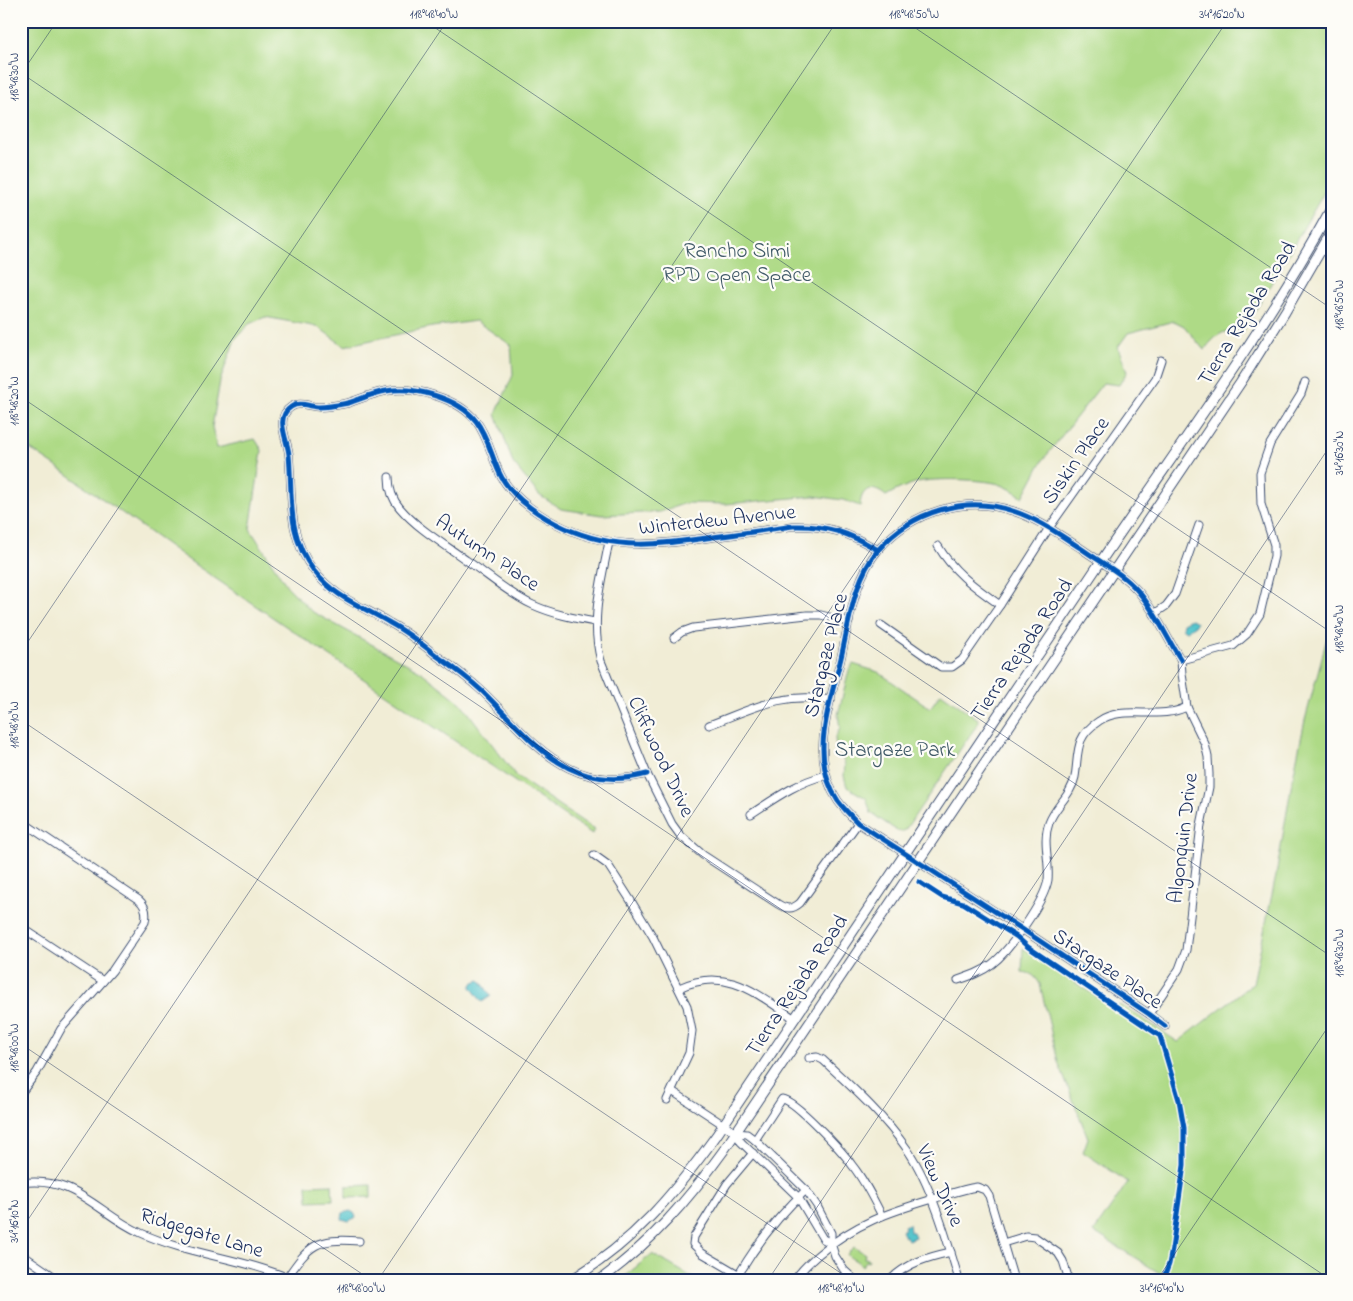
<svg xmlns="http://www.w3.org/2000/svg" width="1353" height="1301" font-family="'Indie Flower',sans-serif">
  <rect width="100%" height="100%" fill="#fdfcf7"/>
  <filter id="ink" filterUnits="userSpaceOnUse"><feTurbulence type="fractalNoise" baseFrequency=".02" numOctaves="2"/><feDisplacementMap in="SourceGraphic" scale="10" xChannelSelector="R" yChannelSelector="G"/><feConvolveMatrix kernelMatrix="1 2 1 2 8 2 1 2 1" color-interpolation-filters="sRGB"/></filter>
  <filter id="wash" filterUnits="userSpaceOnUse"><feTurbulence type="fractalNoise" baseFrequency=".0096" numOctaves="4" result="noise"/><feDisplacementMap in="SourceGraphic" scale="20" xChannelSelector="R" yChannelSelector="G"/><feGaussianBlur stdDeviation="1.12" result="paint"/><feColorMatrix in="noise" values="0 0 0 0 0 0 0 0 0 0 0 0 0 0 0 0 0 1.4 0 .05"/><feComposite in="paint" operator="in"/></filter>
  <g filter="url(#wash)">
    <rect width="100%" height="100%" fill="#f1edd6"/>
    <!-- green -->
    <g fill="#aeda86" stroke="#648472">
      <path d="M21,21h1311v158l-88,151c-21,-1 -27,4 -40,20l-20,-24 -10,-5 -46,12 -10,14 9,25 -8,13 -16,-2 -60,77 -20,37c-8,-5 -15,-10 -24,-13 -18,-5 -63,-6 -81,-2 -11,3 -22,8 -32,14 -13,-11 -25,-9 -26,10l-17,-6 -29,-4 -88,8 -40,-1 -26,9 -58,3 -41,-6 -22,-14 -26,-32 -17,-49 17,-39 -2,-30 -35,-24 -44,6 -88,19 -26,-19 -53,-10 -16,7 -14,15 -15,42 -8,46 5,21 38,-9 7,11 -12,79 37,57 24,25 109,60 41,32 55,73 79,54 -3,4 -395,-268 -134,-95 -42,-28z"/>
      <path d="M1332,620v660h-175l4,-6 -67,-42 34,-50 -45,-30 5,-14 -30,-76 -18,-78c-5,-8 -8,-11 -18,-12l1,-24 92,61 4,-4 15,8 44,29 75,-59 23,-107 16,-94 13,-62z"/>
      <path d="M853,664l25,8 52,36 11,-15 37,26 1,3 -74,108 -4,2 -5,-2 -25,-17 -5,-15 -19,-11 -3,-11 1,-11 -3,-9 -6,-9 -1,-9 5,-10 -2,-13 11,-45z"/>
      <path d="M332,1184l1,16 -25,1 -1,-16z"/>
      <path d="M371,1185v12l-25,1v-12z"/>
      <path d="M854,1247l11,7 -1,4 5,1 -1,3 -2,-1 -4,5c-4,-6 -11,-6 -15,-12z"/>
      <path d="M652,1254l45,26h-77z"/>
    </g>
    <!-- water -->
    <g fill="#57c5cc" stroke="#397a95">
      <path d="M1191,619l5,3 -1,3 -9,6 -4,-3 1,-5z"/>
      <path d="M480,980l11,16 -9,6 -11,-15 3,-5z"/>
      <path d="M350,1211l4,2 2,4 -7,4 -7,-2 1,-6z"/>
      <path d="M909,1224l1,8h3l2,5 -7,3 -2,-4 -2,1 -3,-6 4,-2 -1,-3z"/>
    </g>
  </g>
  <g filter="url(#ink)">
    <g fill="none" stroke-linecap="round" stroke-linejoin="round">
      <!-- minor casing -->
      <g stroke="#3b4c70" stroke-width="9">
        <g id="minor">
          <path d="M389,477c0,13 3,22 11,31 18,21 44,36 66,52 22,15 43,34 67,45 20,9 40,13 62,17"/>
          <path d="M609,542c-8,40 -19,79 -8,119l46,113 25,50 8,11 23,20 75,49c8,5 14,6 22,-1l58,-80"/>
          <path d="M938,546c16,27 37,41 62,59"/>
          <path d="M1154,614l12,-8 9,-12 24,-69"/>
          <path d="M881,625l60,42h11l10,-7 38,-55 49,-77 106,-150 6,-18"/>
          <path d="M674,638l8,-6 11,-4 114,-13h14l28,7"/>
          <path d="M1181,660l52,-14 14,-12 13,-20 14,-58v-11l-13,-41 -1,-31 10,-29 31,-50 4,-12"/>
          <path d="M709,725c43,-16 74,-34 122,-25"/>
          <path d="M647,774c-27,7 -52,7 -78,-6 -34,-17 -59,-50 -86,-76 -15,-14 -30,-25 -46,-36 -15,-12 -30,-24 -47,-33 -28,-17 -55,-25 -76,-52 -28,-37 -21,-74 -25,-116 -1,-15 -15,-37 2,-48 9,-6 19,0 28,0 10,0 19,-2 29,-4 13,-4 25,-10 38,-12 28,-5 72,7 90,30 13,17 16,39 26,57 13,22 41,40 63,50 52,23 94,17 148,9 27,-3 53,-7 80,-11 34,-1 56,7 85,24"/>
          <path d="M751,814c26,-17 45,-31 75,-39"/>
          <path d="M21,821l118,79c7,6 8,13 6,22l-33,49 -51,58 -24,43 -16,21"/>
          <path d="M594,855l14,10 25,39 20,33 34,69 5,25 -3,22 -22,47"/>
          <path d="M21,927l82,54"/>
          <path d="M958,980c12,-4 24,-8 34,-16 18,-14 52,-62 56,-84 2,-19 -6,-38 1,-57 6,-17 22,-27 26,-46 4,-24 -1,-40 24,-56 19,-14 48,-5 70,-9 6,0 13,-3 18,-5"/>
          <path d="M679,988c47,-22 77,5 116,31"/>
          <path d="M1149,1014l30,-45 7,-19 15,-125 8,-38v-13l-1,-17 -3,-13 -18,-37 -5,-33 -1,-14"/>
          <path d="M1165,1026l-16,-12 -127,-85 -164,-106c-7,-7 -14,-14 -20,-22 -29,-43 -9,-94 2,-139 9,-37 13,-83 39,-113 33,-38 87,-54 134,-38 25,8 47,24 69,38 18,13 40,24 55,41 18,20 29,47 44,70"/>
          <path d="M809,1058l8,-1 6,3c30,28 61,56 84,89 24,35 40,90 52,131"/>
          <path d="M672,1091l64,42 5,9 57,55 25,42 8,4"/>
          <path d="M736,1133l11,1 8,6 51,50 11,16 14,27v10l4,13 9,14 11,10"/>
          <path d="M755,1140l27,-41c13,1 61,53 70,66 12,15 21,33 30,51"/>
          <path d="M21,1183c54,-8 77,31 120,50 48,22 103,25 152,47"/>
          <path d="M1003,1243l23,-7 9,1 23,16 5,8 6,19"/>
          <path d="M21,1254l38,26"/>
          <path d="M739,1274c19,-32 40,-59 67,-84"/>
          <path d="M286,1279c24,-35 30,-41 73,-38"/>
          <path d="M748,1280l-46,-27 -9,-9 1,-7 33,-53 26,-31"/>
          <path d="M795,1280c6,-11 15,-18 24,-26 35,-30 70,-42 114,-55 14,-4 29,-10 44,-12l8,3 4,6 25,84"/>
          <path d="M890,1280c17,-17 38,-23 61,-28"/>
        </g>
      </g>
      <!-- major casing -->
      <g stroke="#3b4c70" stroke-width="11">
        <g id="major">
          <path d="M571,1280c64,-39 102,-85 145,-144 128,-191 255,-382 383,-572 80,-118 165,-232 233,-357"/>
          <path d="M600,1280c50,-36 88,-80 124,-130l517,-768 44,-70 47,-81"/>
        </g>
      </g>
      <!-- minor -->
      <use href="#minor" stroke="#fff" stroke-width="7"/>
      <!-- major -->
      <use href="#major" stroke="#fff" stroke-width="9"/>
      <!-- cycleway casing -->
      <g stroke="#fdfcf7" stroke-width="8">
        <g id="cycleway">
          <path d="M647,774c-27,7 -52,7 -78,-6 -34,-17 -59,-50 -86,-76 -15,-14 -30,-25 -46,-36 -15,-12 -30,-24 -47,-33 -28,-17 -55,-25 -76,-52 -28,-37 -21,-74 -25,-116 -1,-15 -15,-37 2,-48 9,-6 19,0 28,0 10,0 19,-2 29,-4 13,-4 25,-10 38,-12 28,-5 72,7 90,30 13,17 16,39 26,57 13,22 41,40 63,50 52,23 94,17 148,9 27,-3 53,-7 80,-11 34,-1 56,7 85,24"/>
          <path d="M919,882l23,15 21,6 54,34 11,10 132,89 19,64 5,28v37l-12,84 -3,15 -6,16"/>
          <path d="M1165,1026l-16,-12 -127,-85 -164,-106c-7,-7 -14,-14 -20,-22 -29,-43 -9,-94 2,-139 9,-37 13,-83 39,-113 33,-38 87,-54 134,-38 25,8 47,24 69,38 18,13 40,24 55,41 18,20 29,47 44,70"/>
        </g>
      </g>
      <!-- cycleway -->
      <use href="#cycleway" stroke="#0057b8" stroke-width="5"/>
    </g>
  </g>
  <!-- ticks -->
  <path fill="none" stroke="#1b2f5e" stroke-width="1" stroke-opacity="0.45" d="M425,21l907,612M905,21l427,288M21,73l1311,884M21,74l36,-53M21,397l1310,883M21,652l426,-631M21,720l830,560M21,1044l350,236M21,1230l816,-1209M378,1280l849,-1259M768,1280l564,-837M1157,1280l175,-259"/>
  <g text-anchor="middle" stroke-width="4.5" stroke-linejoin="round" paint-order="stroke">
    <!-- park labels -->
    <g font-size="21" fill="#405a68" stroke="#fdfcf7">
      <text x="737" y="257">Rancho Simi<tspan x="737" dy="24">RPD Open Space</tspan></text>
      <text x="895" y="756">Stargaze Park</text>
    </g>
    <!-- street labels -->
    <g font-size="21" fill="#1b2f5e" stroke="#fdfcf7">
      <text transform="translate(1246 313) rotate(-58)" y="7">Tierra Rejada Road</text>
      <text transform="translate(1075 460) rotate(-55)" y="7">Siskin Place</text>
      <text transform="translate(717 519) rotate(-6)" y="7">Winterdew Avenue</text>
      <text transform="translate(488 552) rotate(34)" y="7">Autumn Place</text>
      <text transform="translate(1021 649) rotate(-56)" y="7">Tierra Rejada Road</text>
      <text transform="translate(825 655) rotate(-76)" y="7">Stargaze Place</text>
      <text transform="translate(662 756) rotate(65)" y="7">Cliffwood Drive</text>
      <text transform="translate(1182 838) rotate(-83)" y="7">Algonquin Drive</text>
      <text transform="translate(1108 968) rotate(34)" y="7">Stargaze Place</text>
      <text transform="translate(796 985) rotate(-56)" y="7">Tierra Rejada Road</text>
      <text transform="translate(941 1185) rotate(66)" y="7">View Drive</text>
      <text transform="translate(202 1232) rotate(17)" y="7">Ridgegate Lane</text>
    </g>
  </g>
  <!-- margin -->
  <rect width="1353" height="1301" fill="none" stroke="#fdfcf7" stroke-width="55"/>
  <rect x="28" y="28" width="1298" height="1246" fill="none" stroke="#1b2f5e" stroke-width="2"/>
  <g font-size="12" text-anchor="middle" fill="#1b2f5e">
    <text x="434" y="18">118°48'40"W</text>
    <text x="914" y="18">118°48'50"W</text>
    <text x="1222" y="18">34°16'20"N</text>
    <text transform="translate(14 77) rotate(-90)" y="4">118°48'30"W</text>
    <text transform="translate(1339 305) rotate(-90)" y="4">118°48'50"W</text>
    <text transform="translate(14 401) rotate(-90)" y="4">118°48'20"W</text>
    <text transform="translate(1339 453) rotate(-90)" y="4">34°16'30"N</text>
    <text transform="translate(1339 629) rotate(-90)" y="4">118°48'40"W</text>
    <text transform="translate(14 725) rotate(-90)" y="4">118°48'10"W</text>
    <text transform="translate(1339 953) rotate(-90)" y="4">118°48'30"W</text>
    <text transform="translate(14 1048) rotate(-90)" y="4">118°48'00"W</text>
    <text transform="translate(14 1221) rotate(-90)" y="4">34°16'10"N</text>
    <text x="361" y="1292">118°48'00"W</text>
    <text x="841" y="1292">118°48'10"W</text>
    <text x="1162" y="1292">34°16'40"N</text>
  </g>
</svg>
